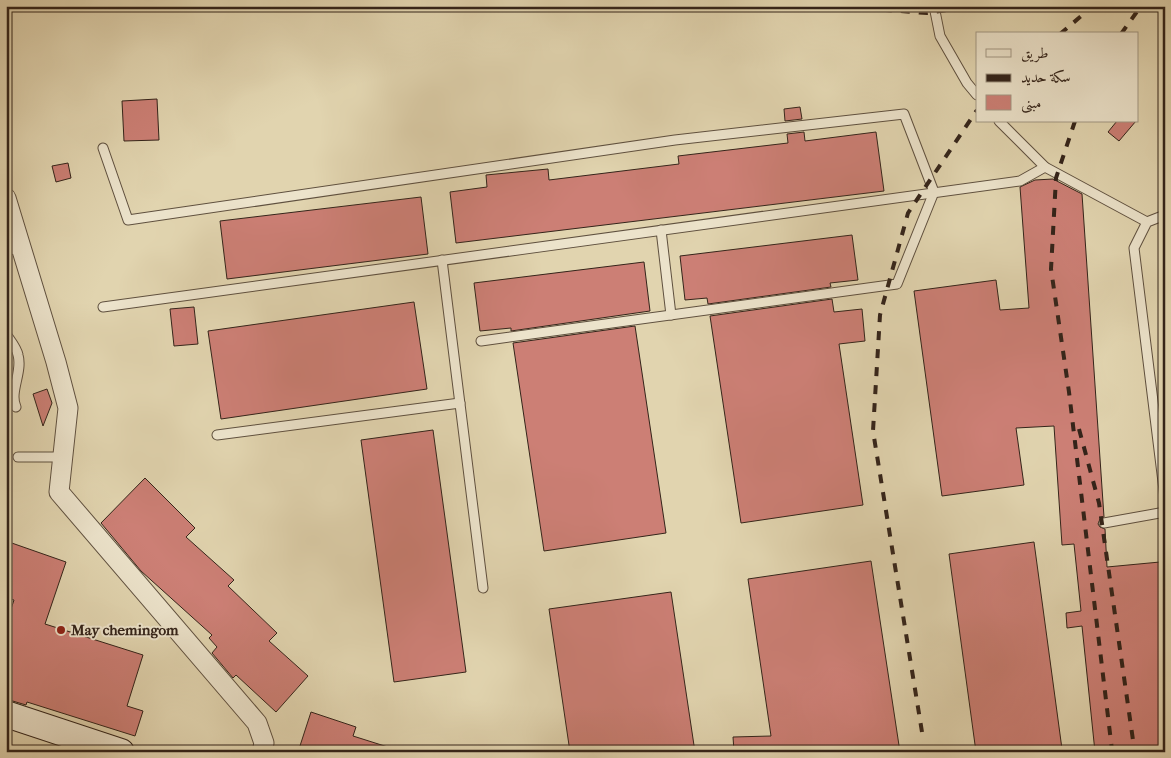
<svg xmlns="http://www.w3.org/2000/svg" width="1171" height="758" font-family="'IM FELL French Canon',Amiri,serif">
  <rect width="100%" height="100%" fill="#e1d4af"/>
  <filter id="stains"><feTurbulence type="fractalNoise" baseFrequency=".004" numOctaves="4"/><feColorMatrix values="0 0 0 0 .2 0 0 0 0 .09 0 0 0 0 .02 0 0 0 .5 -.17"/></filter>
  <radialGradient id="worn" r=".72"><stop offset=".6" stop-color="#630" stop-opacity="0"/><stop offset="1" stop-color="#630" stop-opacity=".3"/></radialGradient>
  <!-- building -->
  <g fill="#cc7f75" stroke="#34241a">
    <path d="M157,99l2,41 -35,1 -2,-40z"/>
    <path d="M800,107l2,12 -17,2 -1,-12z"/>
    <path d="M1117,121h19l-17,20 -11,-9z"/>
    <path d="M804,132l1,9 71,-9 8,59 -428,52 -6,-51 37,-5 -1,-12 62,-6 1,11 130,-16 -1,-8 110,-13 -1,-9z"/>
    <path d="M68,163l3,15 -15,4 -4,-16z"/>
    <path d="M1053,179l29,15 22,323 -4,2 -2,5 2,3 5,2 2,38 53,-5 5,48v142h-70l-13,-126 -15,2 -1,-15 15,-2 -7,-67 -12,1 -8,-119 -38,2 8,57 -82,11 -28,-205 82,-11 4,30 29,-2 -9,-121 15,-7z"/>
    <path d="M421,197l7,57 -201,25 -7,-58z"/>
    <path d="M852,235l6,45 -28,3 1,4 -123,17 -1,-6 -22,2 -5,-44z"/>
    <path d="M644,262l6,49 -139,20v-3l-31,3 -6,-48z"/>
    <path d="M832,299l2,13 28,-3 3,32 -26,3 24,161 -122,18 -31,-207z"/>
    <path d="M414,302l13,87 -206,30 -13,-88z"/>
    <path d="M194,307l4,37 -24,2 -4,-37z"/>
    <path d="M635,326l31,207 -122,18 -31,-208z"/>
    <path d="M47,389l5,14 -9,23 -10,-32z"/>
    <path d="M433,430l33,242 -72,10 -33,-242z"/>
    <path d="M145,478l50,50 -9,9 48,43 -6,6 49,47 -8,8 39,35 -32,36 -40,-37 -3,3 -21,-25 5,-6 -8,-9 3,-3 -71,-64 -40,-48z"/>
    <path d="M6,541l60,21 -21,62 98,31 -16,51 16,5 -8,25 -108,-34 -1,3 -20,-6v-75l8,-24 -8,-2z"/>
    <path d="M1034,542l28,207 -17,3h-69l-27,-198z"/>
    <path d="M871,561l29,191 -166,-1 -1,-14 38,-1 -23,-157z"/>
    <path d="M671,592l24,160h-125l-21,-143z"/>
    <path d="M311,712l45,15 -3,9 38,12v4h-93z"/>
  </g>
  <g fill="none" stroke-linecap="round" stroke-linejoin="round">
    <!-- lane casing -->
    <g stroke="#5f503f" stroke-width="11">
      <g id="lane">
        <path d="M934,6l6,30 27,47 10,12"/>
        <path d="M999,121l46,46 102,55"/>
        <path d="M103,148l25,72 547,-80 229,-26 30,78 -37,92 -416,57"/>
        <path d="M1165,215l-18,7 -13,26 31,250"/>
        <path d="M661,230l10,85"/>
        <path d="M6,252l15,-7"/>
        <path d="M442,260l41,328"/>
        <path d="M103,307l917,-126 25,-14"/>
        <path d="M6,334c4,6 11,14 12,21 5,17 -9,37 -2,52"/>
        <path d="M217,435l243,-32"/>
        <path d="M18,457h45"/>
        <path d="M1104,523l61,-11"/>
      </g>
    </g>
    <!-- street casing -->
    <g stroke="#5f503f" stroke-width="21">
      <path id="street" d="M6,198l50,164 12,46 -9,84 198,231 7,20 -2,9"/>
    </g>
    <!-- secondary casing -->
    <g stroke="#34241a" stroke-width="28">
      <path id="secondary" d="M6,714l115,38"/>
    </g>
    <!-- lane -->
    <use href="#lane" stroke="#ece3cb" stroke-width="9"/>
    <!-- street -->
    <use href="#street" stroke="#ece3cb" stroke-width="19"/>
    <!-- secondary -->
    <use href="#secondary" stroke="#ece3cb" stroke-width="26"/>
    <!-- rail -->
    <g stroke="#34241a" stroke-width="4" stroke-dasharray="9 9" stroke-linecap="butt">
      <path d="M829,6l98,7 46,-7"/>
      <path d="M1060,34l33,-28"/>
      <path d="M1121,34l20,-28"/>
      <path d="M1075,121l-19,57 -5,91 18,123 43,358"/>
      <path d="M1079,429l20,74 35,244"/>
      <path d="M922,732l-49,-301 7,-116 28,-102 69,-103"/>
    </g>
  </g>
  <!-- markers -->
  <circle fill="#8f2418" stroke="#ece3cb" stroke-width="2" cx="61" cy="630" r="5"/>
  <g text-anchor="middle" stroke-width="4" stroke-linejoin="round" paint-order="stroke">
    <!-- poi labels -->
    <g font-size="15" font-weight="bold" fill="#34241a" stroke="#ece3cb" text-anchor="start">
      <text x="71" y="635">May chemingom</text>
    </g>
  </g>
  <!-- margin -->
  <rect width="1171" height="758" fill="none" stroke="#e1d4af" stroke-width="25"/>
  <rect x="8" y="8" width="1156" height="743" fill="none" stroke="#34241a" stroke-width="2.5"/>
  <rect x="12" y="12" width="1146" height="733" fill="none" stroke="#34241a"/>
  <!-- legend -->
  <rect x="976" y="32" width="162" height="90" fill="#ece3cb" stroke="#a29784"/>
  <rect x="986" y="49" width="25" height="8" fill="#ece3cb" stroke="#a29784"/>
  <text x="1021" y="58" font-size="15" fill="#34241a">طريق</text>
  <rect x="986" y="74" width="25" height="8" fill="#34241a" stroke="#a29784"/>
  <text x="1021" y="82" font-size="15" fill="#34241a">سكة حديد</text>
  <rect x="986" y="95" width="25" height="15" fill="#cc7f75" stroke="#a29784"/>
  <text x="1021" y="108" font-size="15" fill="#34241a">مبنى</text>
  <rect width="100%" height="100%" filter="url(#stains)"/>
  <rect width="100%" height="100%" fill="url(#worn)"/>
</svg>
